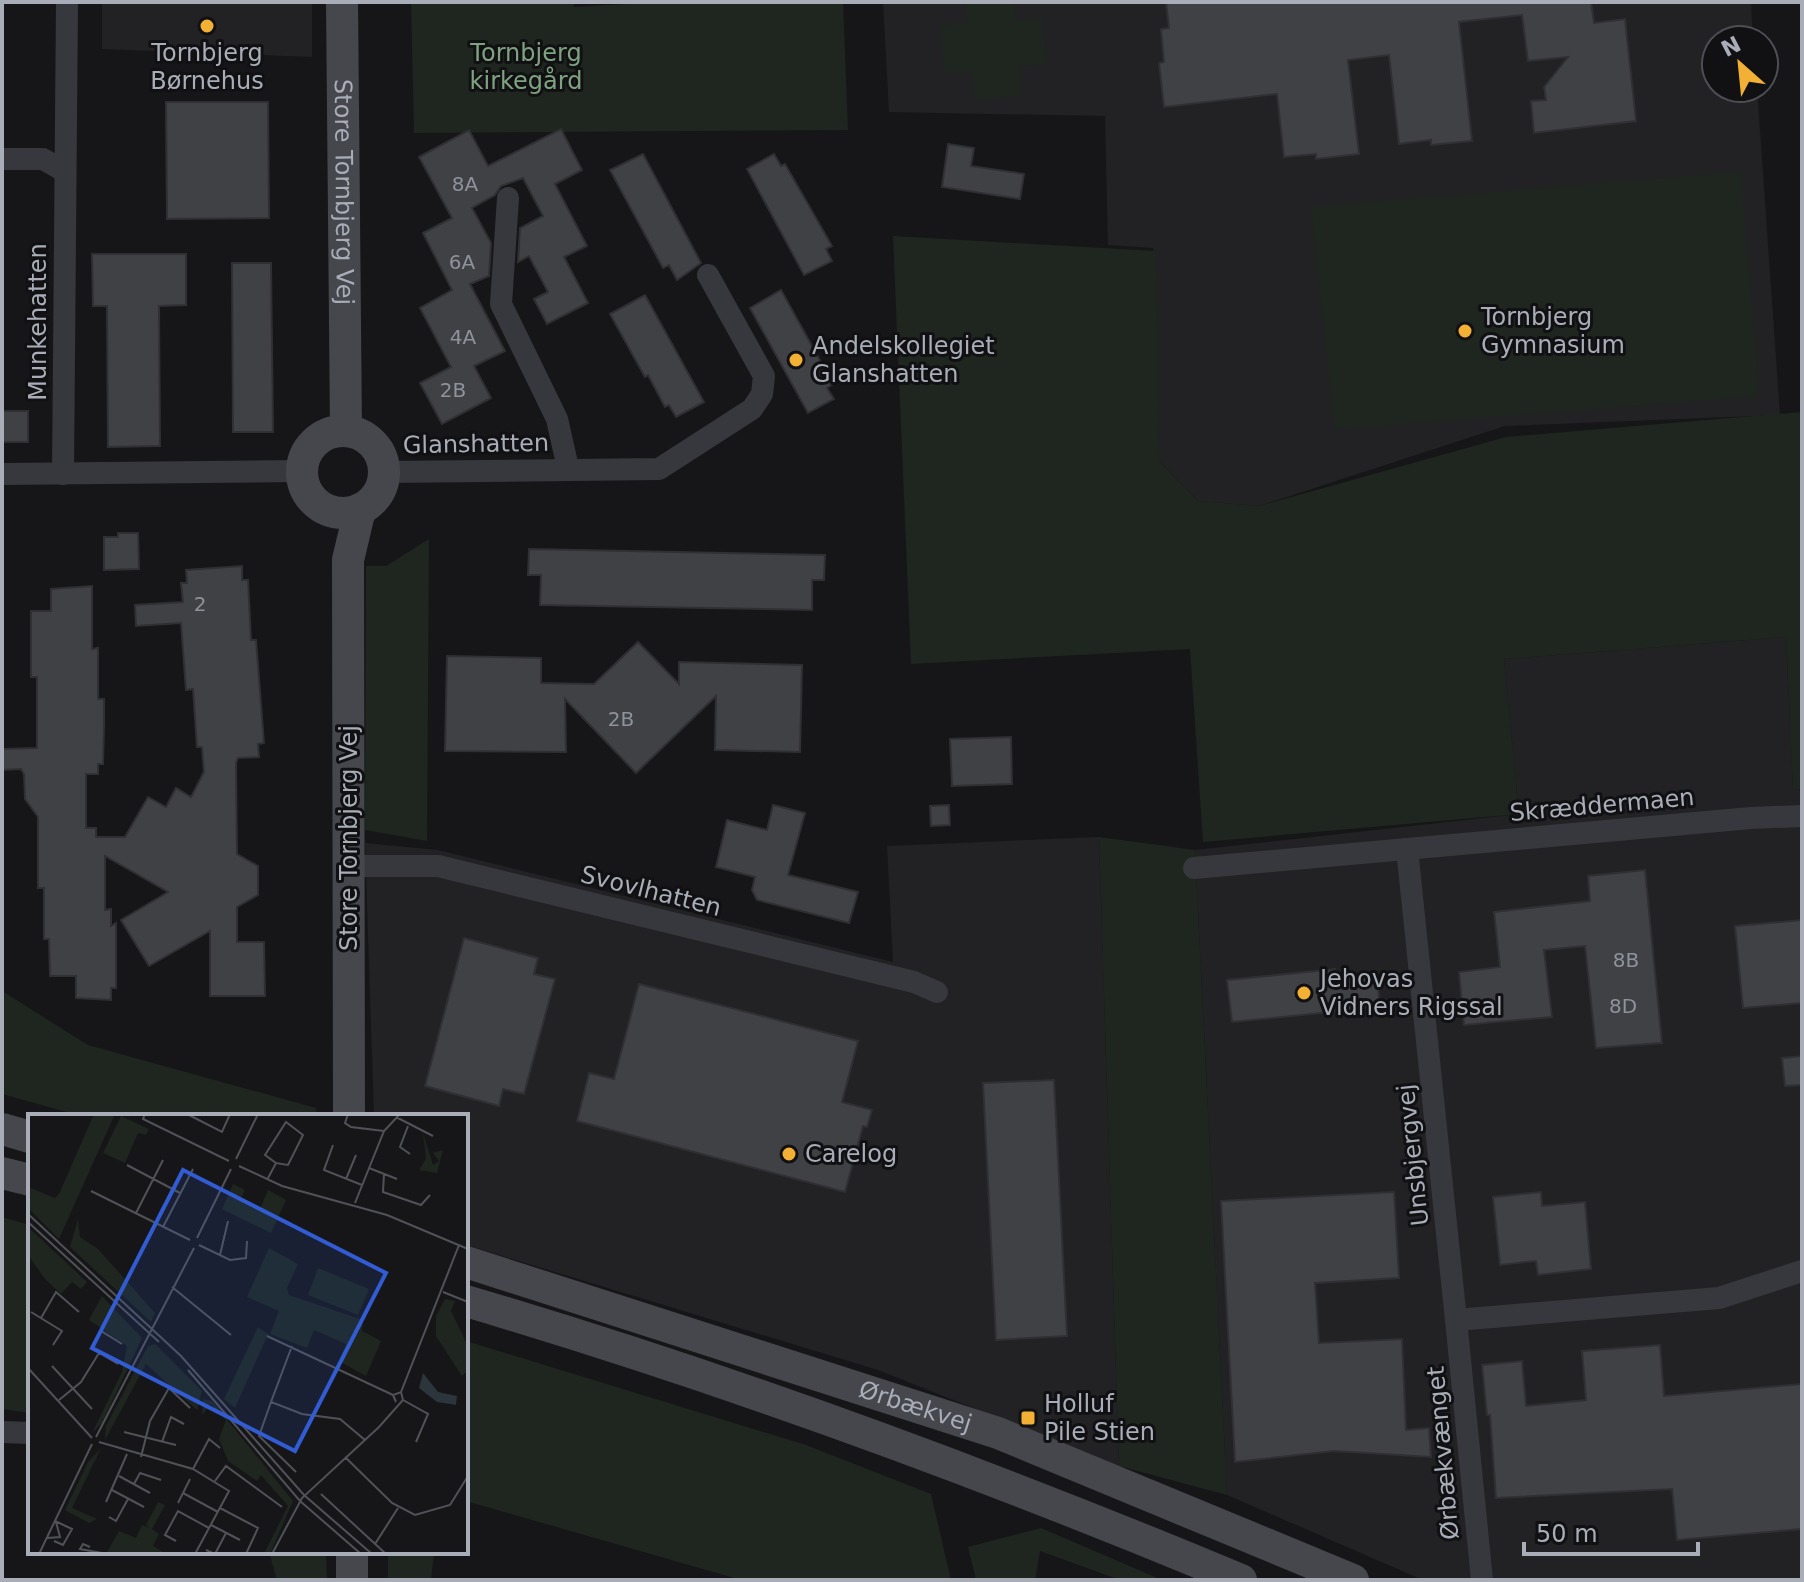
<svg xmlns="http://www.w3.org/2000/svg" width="1804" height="1582" font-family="'DejaVu Sans',sans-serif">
  <rect width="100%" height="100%" fill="#161618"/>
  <!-- built -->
  <g fill="#222225">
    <path d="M102,2h210v55l-210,-8z"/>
    <path d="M883,2h868l2,38h-37v48h41l23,327 -275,11 -246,80 -61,-5 -39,-40 -6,-213 -45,-3 -3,-129 -216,-4z"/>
    <path d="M1786,637l7,151 9,2v790h-379l-196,-85 -32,-645 324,-36 -15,-155z"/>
    <path d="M1099,837l20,629 -241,-96 -412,-125v-129h-92l-9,-273 73,7 455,112 -6,-116z"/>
  </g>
  <!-- green -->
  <g fill="#1e261f">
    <path d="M411,2h162l1,5 88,-5h181l5,128 -434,3z"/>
    <path d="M965,2h49l1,19 27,-3 4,46 -27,2 2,29 -47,5 -3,-29 -27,2 -4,-47 27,-3z"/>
    <path d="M1741,172l18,224 -424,33 -24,-222z"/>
    <path d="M893,236l263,15 3,210 39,40 61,5 247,-69 296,-25v377h-9l-7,-152 -282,22 15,155 -316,28 -13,-193 -279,15z"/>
    <path d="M429,539l-2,302 -62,-11 1,-264h20z"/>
    <path d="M1099,837l96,13 32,645 -108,-29z"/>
    <path d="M2,991l86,54 228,63 1,8h-236l-79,-22z"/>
    <path d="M2,1217l28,8v188l-28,-4z"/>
    <path d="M466,1341l340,104 125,49 20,86h-210l-275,-79z"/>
    <path d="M1041,1528l121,52h-42l-80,-29 -5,29h-59l-8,-33z"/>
    <path d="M269,1552h57l1,28h-50z"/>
    <path d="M388,1552h46l-3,28h-43z"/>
  </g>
  <!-- building -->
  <g fill="#404145" stroke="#303034" stroke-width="2">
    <path d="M1166,2h425l3,21 31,-4 11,102 -102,12 -3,-32 15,-1 -2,-13 24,-30 -40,4 -6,-46 -63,7 13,119 -41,4v-5l-32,4 -10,-89 -41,5 11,94 -43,5v-5l-32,3 -7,-63 -113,13 -5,-44 5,-1 -3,-33 8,-1z"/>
    <path d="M166,102h102l1,116 -102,1z"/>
    <path d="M561,129l21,41 -27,14 32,62 -23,11 24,46 -41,21 -13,-25 14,-7 -19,-36 -11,6 2,-34 23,-12 -20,-38 -22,8 -6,9 -23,13 19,35 -2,33 -19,8 35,67 -31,15 17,32 -49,26 -22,-41 31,-16 -31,-59 32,-18 -29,-57 29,-15 -33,-61 50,-27 19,36z"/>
    <path d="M948,144l26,4 -3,18 53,8 -4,25 -78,-12z"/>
    <path d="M643,154l58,109 -24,17 -8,-15 -6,3 -53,-98z"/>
    <path d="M774,154l7,12 4,-2 47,82 -6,3 6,12 -28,14 -57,-106z"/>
    <path d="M92,254h94v51l-27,1 1,140 -52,1 -1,-141h-14z"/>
    <path d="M232,263h39l2,169h-40z"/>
    <path d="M781,290l52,94 -6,4 7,11 -26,14 -58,-105z"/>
    <path d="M645,295l59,107 -28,15 -7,-12 -4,2 -17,-32 -3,2 -35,-63z"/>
    <rect x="2" y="411" width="26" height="31"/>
    <path d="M118,533h20l1,36 -35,1v-33h14z"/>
    <path d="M529,549l296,6 -1,25h-12v30l-272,-5 1,-30h-13z"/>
    <path d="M242,566v14h6l3,60h5l8,103 -6,1 1,13 -21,1 -2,5 1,91 21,12v29l-21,12v35h27l1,54h-55v-65l-61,35 -28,-46 47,-28 -63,-36v54l6,-1v17l5,-3v65h-5v12l-35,-2v-22h-26l-1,-37h-5v-51h-6v-71l-13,-18 -1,-25 -3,-5 -19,1v-21l35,-1v-71h-6v-66h20v-22l41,-3v63l6,-1v51h6v28l-1,37h-5v10h-12v54h10v9h29l23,-40 18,10 10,-19 15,9 13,-25 -2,-25h-5l-4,-58 -7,1 -5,-67 -45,3 -1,-21 48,-3 -2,-19h6l-1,-13z"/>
    <path d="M638,642l41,42v-22l123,3 -2,87 -85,-2 1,-54 -80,77 -71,-74 1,53 -121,-1 2,-95 94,2v25l53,1z"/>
    <path d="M1011,737l1,47 -60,2 -2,-47z"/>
    <path d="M773,805l32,8 -17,62 70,17 -9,31 -92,-23 -5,-10 3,-13 -39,-10 11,-47 40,10z"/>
    <path d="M949,805l1,20 -19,1 -1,-20z"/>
    <path d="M1645,870l17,173 -66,5 -11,-102 -41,4 8,67 -88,8 -5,-53 41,-5 -6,-55 96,-11 -2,-25z"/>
    <path d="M1802,920v83l-59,5 -8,-82z"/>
    <path d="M464,938l74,20 -4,16 21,5 -31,115 -21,-5 -4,17 -74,-20z"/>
    <path d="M1335,969l1,10 41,-5 3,33 -148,15 -5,-42z"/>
    <path d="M639,984l219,57 -16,61 30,8 -5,17 -4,-1 -18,66 -268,-71 12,-48 25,6z"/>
    <path d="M1802,1056v29l-17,1 -3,-28z"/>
    <path d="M1054,1080l13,256 -71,4 -13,-257z"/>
    <path d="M1394,1192l5,86 -84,5 4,60 83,-4 4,91 23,-2 2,29 -97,-6 -99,11 -14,-261z"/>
    <path d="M1541,1192l1,14 43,-4 6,67 -53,6 -2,-14 -36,4 -7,-68z"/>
    <path d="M1660,1345l4,51 138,-12v145l-125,11 -5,-51 -176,9 -6,-83h-3l-5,-50 40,-4 4,45 60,-6 -4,-49z"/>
  </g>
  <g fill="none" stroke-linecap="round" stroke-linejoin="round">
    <!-- street -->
    <g stroke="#37383d" stroke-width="22">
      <path d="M2,159h41l21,12"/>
      <path d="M508,198l-7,106 56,115 11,49"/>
      <path d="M385,472l274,-3 93,-60 10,-15 2,-18 -56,-101"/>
      <path d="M2,474l300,-3"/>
      <path d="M63,474l4,-472"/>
      <path d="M1407,849l49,471 263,-22 83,-27"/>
      <path d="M349,866h89l476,116 23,10"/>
      <path d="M1194,868l557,-50 51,-2"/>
      <path d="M1456,1320l26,260"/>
      <path d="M2,1432l28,1"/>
    </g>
    <!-- secondary -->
    <g stroke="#45474d" stroke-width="32">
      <path id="s1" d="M342,2l4,428"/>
      <circle cx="343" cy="472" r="41"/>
      <path d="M349,1116l-1,-556 12,-51"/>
      <path d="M2,1129l28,8"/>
      <path d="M2,1173l28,7"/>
      <path id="s2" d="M466,1262l532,171 355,147"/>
      <path d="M466,1301c264,78 521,173 775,279"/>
      <path d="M352,1552v28"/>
    </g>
  </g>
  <!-- markers -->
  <g fill="#f2b134" stroke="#111113" stroke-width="3">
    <circle cx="207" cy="26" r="8"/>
    <circle cx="1465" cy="331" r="8"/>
    <circle cx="796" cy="360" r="8"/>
    <circle cx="1304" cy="993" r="8"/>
    <circle cx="789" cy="1154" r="8"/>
    <rect x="1020" y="1410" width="16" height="16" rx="4"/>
  </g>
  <g text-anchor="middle" stroke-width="6" stroke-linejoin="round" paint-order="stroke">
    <!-- number labels -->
    <g font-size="20" fill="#8e929b">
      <text x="465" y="191">8A</text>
      <text x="462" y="269">6A</text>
      <text x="463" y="344">4A</text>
      <text x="453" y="397">2B</text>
      <text x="200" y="611">2</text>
      <text x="621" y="726">2B</text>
      <text x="1626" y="967">8B</text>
      <text x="1623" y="1013">8D</text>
    </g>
    <!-- poi labels -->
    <g font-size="24" fill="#a8adb8" stroke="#111113" text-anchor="start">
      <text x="207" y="61" text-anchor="middle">Tornbjerg<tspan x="207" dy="28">Børnehus</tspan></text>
      <text x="1481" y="325">Tornbjerg<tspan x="1481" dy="28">Gymnasium</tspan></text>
      <text x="812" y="354">Andelskollegiet<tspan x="812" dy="28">Glanshatten</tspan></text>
      <text x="1320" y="987">Jehovas<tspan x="1320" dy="28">Vidners Rigssal</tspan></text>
      <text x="805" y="1162">Carelog</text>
      <text x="1044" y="1412">Holluf<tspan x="1044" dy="28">Pile Stien</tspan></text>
    </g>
    <!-- park labels -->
    <g font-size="24" fill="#7fa381" stroke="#111113">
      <text x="526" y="61">Tornbjerg<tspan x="526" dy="28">kirkegård</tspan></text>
    </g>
    <!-- street labels -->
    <g font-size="24" fill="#a8adb8" stroke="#111113">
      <text dy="8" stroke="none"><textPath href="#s1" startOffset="190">Store Tornbjerg Vej</textPath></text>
      <text transform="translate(38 322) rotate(-90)" y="8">Munkehatten</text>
      <text transform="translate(476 444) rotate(-1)" y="8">Glanshatten</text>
      <text transform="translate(1602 805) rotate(-5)" y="8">Skræddermaen</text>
      <text transform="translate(349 838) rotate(-90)" y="8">Store Tornbjerg Vej</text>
      <text transform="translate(651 891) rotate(14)" y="8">Svovlhatten</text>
      <text transform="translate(1413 1155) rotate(-96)" y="8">Unsbjergvej</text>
      <text dy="8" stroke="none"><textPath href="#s2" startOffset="472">Ørbækvej</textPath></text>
      <text transform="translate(1443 1453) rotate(-95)" y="8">Ørbækvænget</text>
    </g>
  </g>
  <!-- overview -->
  <g transform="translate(28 1114)">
    <rect width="440" height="440" fill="#161618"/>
    <path d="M66,0h21l-56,125 -31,-31v-21l27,11 4,-4zM93,2l28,13 -3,6 -8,-2 -13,30 -22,-10zM395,19l10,32 6,-4 -6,-8 10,-3 -6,23 -18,-3 7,-11zM205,70l12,6 -4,8 19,11 8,-19 18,10 -15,33 -49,-24zM50,105l2,18 18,12 57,64 -4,9 -81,-75zM0,113l59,55 -6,7 -9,-7 -11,12 -16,-15 -17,-24zM241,134l29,16 -11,24 2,7 74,25 -1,11 19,10 -15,35 -27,-15 7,-17 -32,-14 -7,18 -37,-14 9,-23 -32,-14zM290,154l51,21 -11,26 -50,-20zM74,182l40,42 -40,85 -10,10 30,-61 5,-26 -38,-26zM417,185l10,2 -4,10 17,35v24l-6,6 -26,-40v-20zM230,213l10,7 -33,74 -11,-9zM127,230l47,47 -5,19 -51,-46 -41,76 1,-14 42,-80zM175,285l9,2 81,100 -23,53h-6l24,-48 -27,-31 -4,6 -29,-20 -9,-22 7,-19 -15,-16 -9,11zM73,334l-29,60 25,11 -8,4 -24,-13 23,-48zM130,388l7,3 -13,24 7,5 -6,12 14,8h-61l13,-23 17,7 6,-13 8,3 -4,-3z" fill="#1e261f"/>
    <path d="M395,259l15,19 19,4 -1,9 -19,-3 -18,-14z" fill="#2c353c"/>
    <path fill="none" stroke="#505258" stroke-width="2" d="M117,0l-2,5 86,42M159,0l35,18 8,-18M320,0l-3,9 6,4 33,4M368,3l37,19M380,12l-8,21 10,7M305,31l-9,25 38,15M208,45l22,-45M99,51l53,28M211,52l43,20 105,29 81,34M341,54l28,11M356,60l-1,18 38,13 9,-10M318,65l10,-24M239,66l9,-17 12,2 15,-30 -17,-13 -21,33 11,8M63,77l99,49M327,89l29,-72 16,-17M108,99l27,-53M0,100l153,142 123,139 68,59M0,108l131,120M135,113l30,-58M169,124l34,-69M171,131l31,15 16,-2 1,-17M192,141l8,-34M144,173l59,48M415,178l25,10M3,198l31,19 -9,14M13,204l15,-26 23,20M239,222l126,59M264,232l-21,56 31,12 38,5 25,21M90,250l-27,-16 10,-17 21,13M24,252l40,43M0,254l64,70M160,256l112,131 61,53M373,278l58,-147M31,286l22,-18 18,-29M375,286l25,14 -12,28M243,288l-12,34 37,36M96,318l52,13M68,323l98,-189M71,328l94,27 36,22 -34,63M134,328l9,-25 13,7M113,343l9,-36 19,-33 21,20M317,343l47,46 23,12 35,-10 18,-29M165,355l16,-30 11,9M91,362l31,17M187,367l11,-15 56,41M106,370l6,-11 21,7M84,376l32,17M155,379l35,19M293,380l65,60M78,388l21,-48M150,389l12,-24M192,394l38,20 -12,26M81,403l7,4 12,-22M183,411l29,15M19,424l13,-1 -4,-15M26,427l9,4 9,-16 -17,-8M148,427l-11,-6 13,-24 31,17M347,430l23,-36M62,433l-7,-3 -3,5 22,4M178,436l9,4 11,-21M11,440l53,-110M244,440l30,-56 77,-71 24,-27 -2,-8 -8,3 3,7"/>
    <path fill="#325cd3" fill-opacity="0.15" stroke="#325cd3" stroke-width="4" d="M155,56l203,103 -91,178 -203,-103z"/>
    <rect width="440" height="440" fill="none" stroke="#a8adb8" stroke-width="4"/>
  </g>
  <!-- border -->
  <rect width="1804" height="1582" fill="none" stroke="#a8adb8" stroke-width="8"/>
  <!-- north arrow -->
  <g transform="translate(1740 64) rotate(333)"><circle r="38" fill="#111113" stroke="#4d4f55" stroke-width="2"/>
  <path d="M0-6L14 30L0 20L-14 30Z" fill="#f2b134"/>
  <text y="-12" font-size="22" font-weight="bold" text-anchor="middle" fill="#a8adb8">N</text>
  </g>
  <!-- scale -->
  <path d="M1524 1542v12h174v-12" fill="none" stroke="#a8adb8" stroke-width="4"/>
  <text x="1536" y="1542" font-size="24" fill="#a8adb8" stroke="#111113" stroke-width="6" paint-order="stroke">50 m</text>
</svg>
